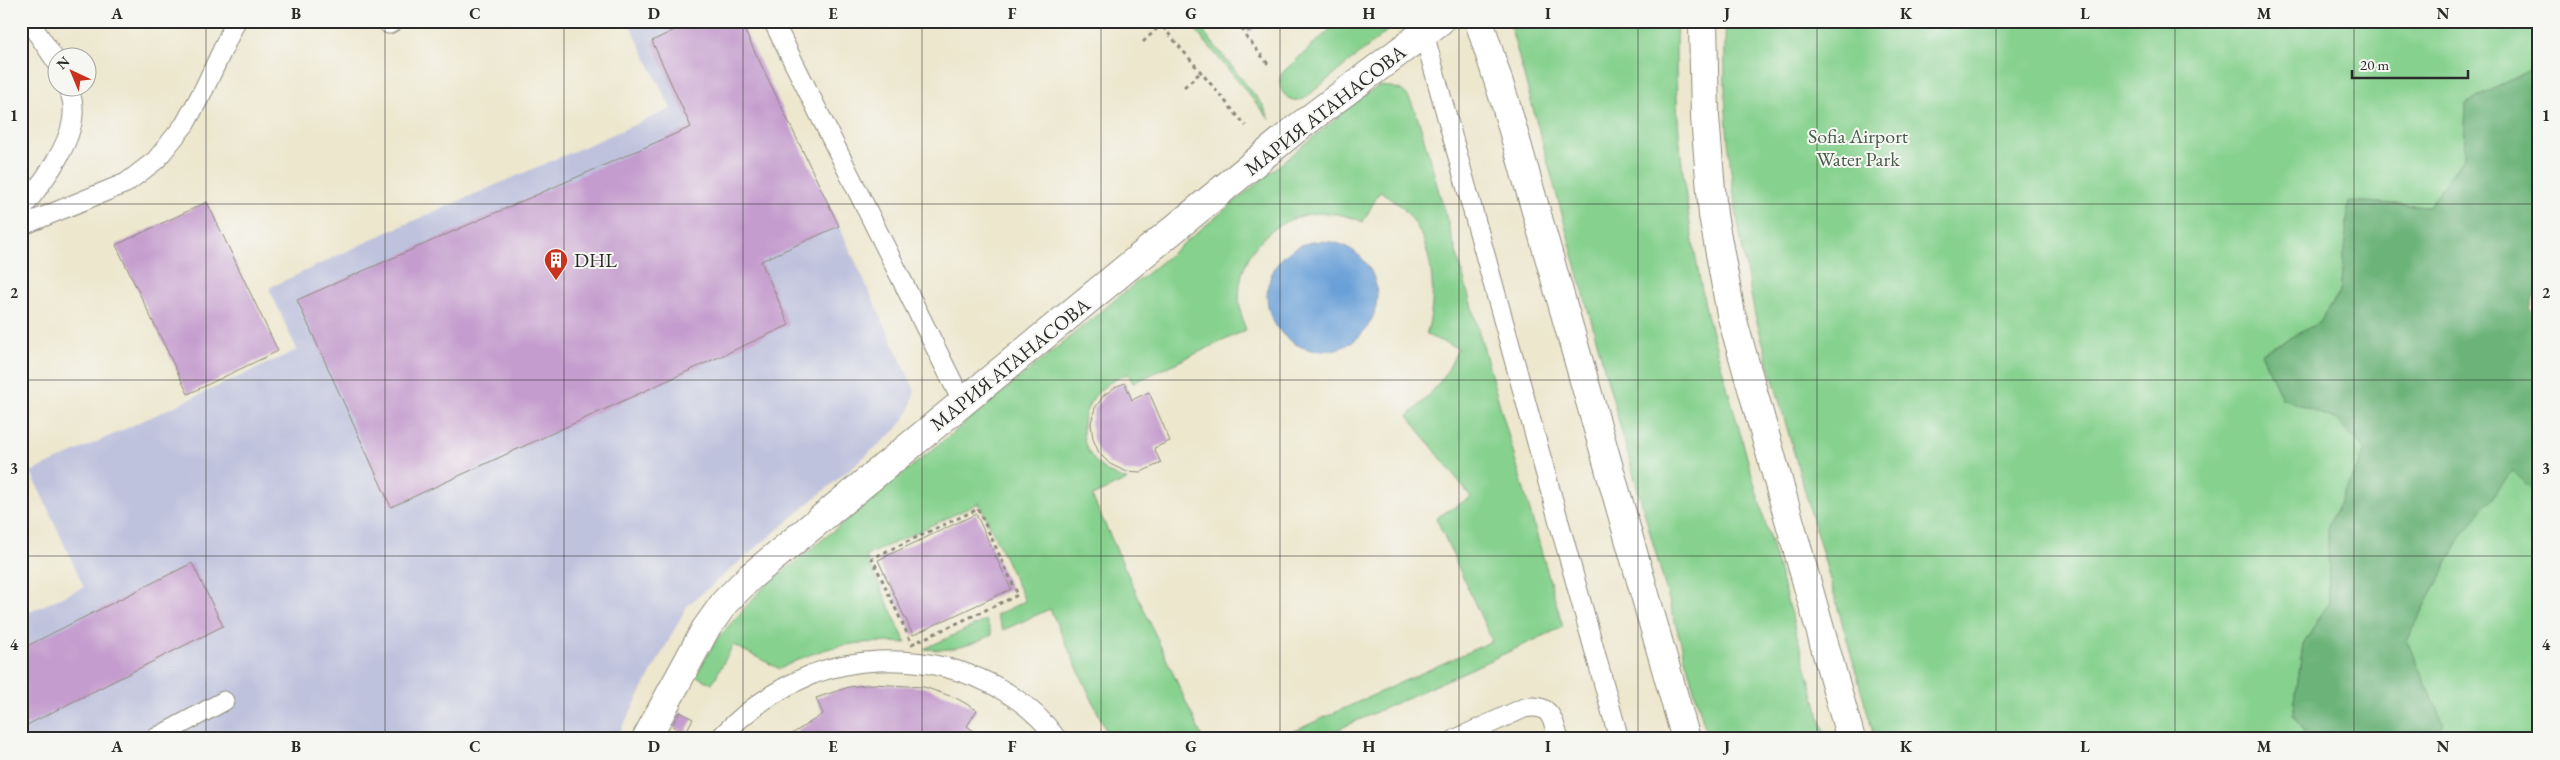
<svg xmlns="http://www.w3.org/2000/svg" width="2560" height="760" font-family="'EB Garamond',serif">
  <rect width="100%" height="100%" fill="#f6f6f2"/>
  <filter id="ink" filterUnits="userSpaceOnUse"><feTurbulence type="fractalNoise" baseFrequency=".02" numOctaves="2"/><feDisplacementMap in="SourceGraphic" scale="10" xChannelSelector="R" yChannelSelector="G"/><feConvolveMatrix kernelMatrix="1 2 1 2 8 2 1 2 1" color-interpolation-filters="sRGB"/></filter>
  <filter id="wash" filterUnits="userSpaceOnUse"><feTurbulence type="fractalNoise" baseFrequency=".0096" numOctaves="4" result="noise"/><feDisplacementMap in="SourceGraphic" scale="20" xChannelSelector="R" yChannelSelector="G"/><feGaussianBlur stdDeviation="1.12" result="paint"/><feColorMatrix in="noise" values="0 0 0 0 0 0 0 0 0 0 0 0 0 0 0 0 0 1.4 0 .05"/><feComposite in="paint" operator="in"/></filter>
  <g filter="url(#wash)">
    <rect width="100%" height="100%" fill="#ede7ce"/>
    <!-- industrial -->
    <path fill="#bfc2dd" d="M643,21h97l99,205 76,165 -6,21 -13,18 -209,176 -71,133h-595v-123l63,-29 -53,-115 266,-122 -28,-62 123,-58 279,-121 -40,-82z"/>
    <!-- green -->
    <g fill="#86d18e" stroke="#587e5c">
      <path d="M1188,21h7l68,84 7,15z"/>
      <path d="M1339,21h56l-9,11 -82,67c-17,7 -29,-12 -22,-26z"/>
      <path d="M1509,21h168c-5,98 10,199 30,294l119,424h-118l-83,-295z"/>
      <path d="M1726,21h813v44l-73,39 -2,53 -35,49 -80,-5 -9,90 -20,31 -59,31 21,45 53,21 31,31 -38,76 1,76 -26,43 -10,70 15,24h-433l-120,-424c-20,-96 -35,-195 -29,-294z"/>
      <path d="M1379,86c28,1 29,8 39,32l145,509 -246,112h-40l215,-98 -56,-123 35,-21 -63,-81c23,-21 39,-39 50,-68l-32,-13c12,-36 8,-92 -19,-122 -7,-9 -17,-15 -27,-22l-17,31c-72,-33 -147,32 -117,108l-113,53 -5,-9c-59,20 -61,89 -1,106l-35,16 111,243h-93l-60,-130 -47,21 -7,-15 29,-14 -46,-98 -113,53 40,87c-49,-3 -83,2 -126,26l-47,-24 -21,39 -16,-8 20,-36 44,-49 601,-493z"/>
      <path d="M2513,470l26,27v242h-112l16,-14 -36,-84 55,-106z"/>
      <path d="M986,620l6,15c-23,11 -42,17 -68,14z"/>
    </g>
    <!-- forest -->
    <path fill="#6cb379" stroke="#4c6f52" d="M2539,65v217l-9,27 9,8v180l-26,-26 -51,64 -55,106 37,84 -17,14h-119l-15,-24 10,-70 26,-43 -1,-76 38,-76 -31,-31 -53,-21 -21,-45 59,-31 20,-30 9,-91 80,5 35,-49 2,-53z"/>
    <!-- water -->
    <circle fill="#6ba0d8" stroke="#4b6682" cx="1322" cy="296" r="55"/>
    <g id="blocks">
      <!-- building -->
      <g fill="#c49ccd">
        <path d="M693,21h47l99,205 -78,35 28,64 -398,182 -94,-207 394,-173 -39,-86z"/>
        <path d="M1244,21h31l-27,11z"/>
        <path d="M207,202l71,149 -90,43 -72,-149z"/>
        <path d="M1125,383l7,17 17,-8 21,49 -16,7 7,15 -20,9 -16,-1 -15,-7 -11,-11 -6,-14 -2,-16 4,-15 9,-13 13,-9z"/>
        <path d="M976,514l35,75 -98,46 -35,-75z"/>
        <path d="M192,563l31,63 -202,102v-79z"/>
        <path d="M874,684l50,3 32,11 21,12 -10,16 17,13h-200l39,-25 -7,-16 33,-11z"/>
        <path d="M680,712l13,7 -8,14 -13,-7z"/>
      </g>
    </g>
  </g>
  <g filter="url(#ink)">
    <use href="#blocks" fill-opacity="0" stroke="#8c897c" stroke-width="1"/>
    <g fill="none" stroke-linecap="round" stroke-linejoin="round">
      <!-- lane casing -->
      <g stroke="#8c897c" stroke-width="21">
        <g id="lane">
          <path d="M29,21l29,43"/>
          <path d="M773,21l190,382"/>
          <path d="M389,24l5,-3"/>
          <path d="M1424,34l195,705"/>
          <path d="M21,210c20,-26 55,-69 52,-103 0,-7 -3,-13 -4,-19"/>
          <path d="M21,226l105,-43 30,-23 29,-36 19,-35 32,-68"/>
          <path d="M154,739l70,-38"/>
          <path d="M719,739c26,-28 59,-51 94,-65 82,-30 191,-9 244,65"/>
          <path d="M1456,739l68,-31c26,-5 28,9 35,31"/>
        </g>
      </g>
      <!-- street casing -->
      <g stroke="#8c897c" stroke-width="30">
        <path id="street" d="M646,739l59,-109 20,-28 25,-25 546,-448 144,-108"/>
      </g>
      <!-- primary casing -->
      <g stroke="#8c897c" stroke-width="30">
        <g id="primary">
          <path d="M1479,21l26,81 181,637"/>
          <path d="M1703,21l2,96 8,98 18,99 120,425"/>
        </g>
      </g>
      <!-- path -->
      <g stroke="#8c897c" stroke-width="3" stroke-dasharray="4 4" stroke-linecap="butt">
        <path d="M1158,21l88,105"/>
        <path d="M1239,21l6,14 23,29"/>
        <path d="M1143,42l18,-17"/>
        <path d="M1184,87l17,-15"/>
        <path d="M978,509l40,86 -106,49 -40,-86z"/>
      </g>
      <!-- lane -->
      <use href="#lane" stroke="#fff" stroke-width="19"/>
      <!-- street -->
      <use href="#street" stroke="#fff" stroke-width="28"/>
      <!-- primary -->
      <use href="#primary" stroke="#fff" stroke-width="28"/>
    </g>
  </g>
  <!-- grid -->
  <path fill="none" stroke="#2b2b2b" stroke-width="1" stroke-opacity="0.55" d="M206,21v718M385,21v718M564,21v718M743,21v718M922,21v718M1101,21v718M1280,21v718M1459,21v718M1638,21v718M1817,21v718M1996,21v718M2175,21v718M2354,21v718M21,204h2518M21,380h2518M21,556h2518"/>
  <!-- icons -->
  <defs>
    <g id="building-pin" transform="scale(1.25)"><path d="M0 17L-7.5 6A9.5 9.5 0 1 1 7.5 6Z" fill="#c8321e" stroke="#f6f6f2"/><path d="M-4-6H4V6H1V3H-1V6H-4ZM-2.5-4.3h1.7v1.8h-1.7ZM.8-4.3h1.7v1.8H.8ZM-2.5-1h1.7V.8h-1.7ZM.8-1h1.7V.8H.8Z" fill="#fff"/></g>
  </defs>
  <g fill-rule="evenodd">
    <use href="#building-pin" x="556" y="260"/>
  </g>
  <g text-anchor="middle" stroke-width="4" stroke-linejoin="round" paint-order="stroke">
    <!-- street labels -->
    <g font-size="20" fill="#2b2b2b" stroke="#f6f6f2">
      <text transform="translate(1325 110) rotate(-38)" y="7">МАРИЯ АТАНАСОВА</text>
      <text transform="translate(1010 364) rotate(-39)" y="7">МАРИЯ АТАНАСОВА</text>
    </g>
    <!-- park labels -->
    <g font-size="20" fill="#465d49" stroke="#f6f6f2">
      <text x="1858" y="143">Sofia Airport<tspan x="1858" dy="23">Water Park</tspan></text>
    </g>
    <!-- poi labels -->
    <g font-size="20" fill="#2b2b2b" stroke="#f6f6f2" text-anchor="start">
      <text x="574" y="267">DHL</text>
    </g>
  </g>
  <!-- margin -->
  <rect width="2560" height="760" fill="none" stroke="#f6f6f2" stroke-width="55"/>
  <!-- north arrow -->
  <g transform="translate(72 72) rotate(316)"><circle r="24" fill="#f6f6f2" stroke="#a5a5a2"/>
  <path d="M0-4L9 19L0 12L-9 19Z" fill="#c8321e"/>
  <text y="-8" font-size="14" font-weight="bold" text-anchor="middle" fill="#2b2b2b">N</text>
  </g>
  <!-- scale -->
  <path d="M2352 70v8h116v-8" fill="none" stroke="#2b2b2b" stroke-width="2.5"/>
  <text x="2360" y="70" font-size="15" fill="#2b2b2b" stroke="#f6f6f2" stroke-width="4" paint-order="stroke">20 m</text>
  <rect x="28" y="28" width="2504" height="704" fill="none" stroke="#2b2b2b" stroke-width="2"/>
  <g font-size="16" text-anchor="middle" font-weight="bold" fill="#2b2b2b">
    <text x="117" y="19">A</text>
    <text x="296" y="19">B</text>
    <text x="475" y="19">C</text>
    <text x="654" y="19">D</text>
    <text x="833" y="19">E</text>
    <text x="1012" y="19">F</text>
    <text x="1191" y="19">G</text>
    <text x="1369" y="19">H</text>
    <text x="1548" y="19">I</text>
    <text x="1727" y="19">J</text>
    <text x="1906" y="19">K</text>
    <text x="2085" y="19">L</text>
    <text x="2264" y="19">M</text>
    <text x="2443" y="19">N</text>
    <text x="14" y="121">1</text>
    <text x="2546" y="121">1</text>
    <text x="14" y="298">2</text>
    <text x="2546" y="298">2</text>
    <text x="14" y="474">3</text>
    <text x="2546" y="474">3</text>
    <text x="14" y="650">4</text>
    <text x="2546" y="650">4</text>
    <text x="117" y="752">A</text>
    <text x="296" y="752">B</text>
    <text x="475" y="752">C</text>
    <text x="654" y="752">D</text>
    <text x="833" y="752">E</text>
    <text x="1012" y="752">F</text>
    <text x="1191" y="752">G</text>
    <text x="1369" y="752">H</text>
    <text x="1548" y="752">I</text>
    <text x="1727" y="752">J</text>
    <text x="1906" y="752">K</text>
    <text x="2085" y="752">L</text>
    <text x="2264" y="752">M</text>
    <text x="2443" y="752">N</text>
  </g>
</svg>
